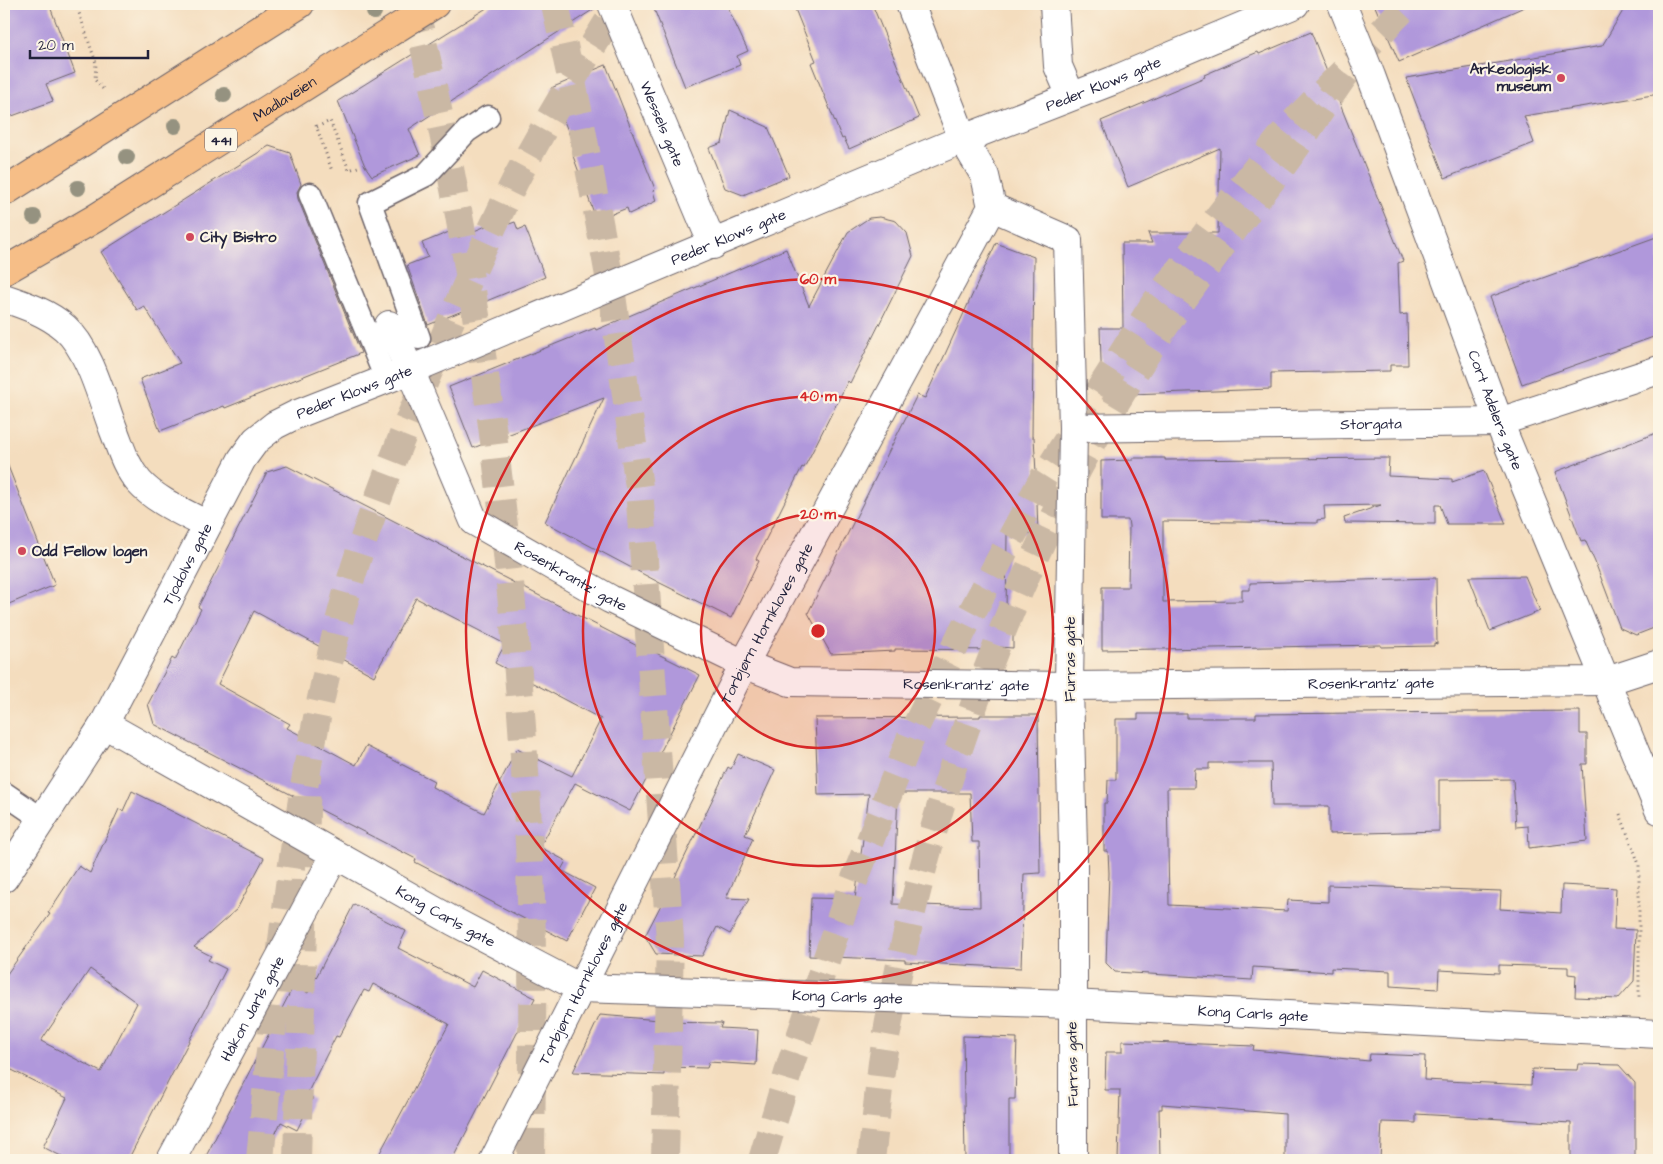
<svg xmlns="http://www.w3.org/2000/svg" width="1663" height="1164" font-family="'Architects Daughter',sans-serif">
  <rect width="100%" height="100%" fill="#fcf5e5"/>
  <filter id="ink" filterUnits="userSpaceOnUse"><feTurbulence type="fractalNoise" baseFrequency=".02" numOctaves="2"/><feDisplacementMap in="SourceGraphic" scale="10" xChannelSelector="R" yChannelSelector="G"/><feConvolveMatrix kernelMatrix="1 2 1 2 8 2 1 2 1" color-interpolation-filters="sRGB"/></filter>
  <filter id="wash" filterUnits="userSpaceOnUse"><feTurbulence type="fractalNoise" baseFrequency=".0096" numOctaves="4" result="noise"/><feDisplacementMap in="SourceGraphic" scale="20" xChannelSelector="R" yChannelSelector="G"/><feGaussianBlur stdDeviation="1.12" result="paint"/><feColorMatrix in="noise" values="0 0 0 0 0 0 0 0 0 0 0 0 0 0 0 0 0 1.4 0 .05"/><feComposite in="paint" operator="in"/></filter>
  <g filter="url(#wash)">
    <rect width="100%" height="100%" fill="#f4ddbe"/>
    <g id="blocks">
      <!-- building -->
      <g fill="#b098db" fill-rule="evenodd">
        <path d="M4,4h45l26,69 -29,11 7,17 -49,18z"/>
        <path d="M493,4h104v3l-188,122 11,26 -48,21 -7,-10 -27,-65z"/>
        <path d="M652,4h74l22,47 -11,5 3,9 -55,22z"/>
        <path d="M793,4h79l47,114 -70,31 -5,-11 -2,1 -31,-76 5,-2z"/>
        <path d="M1374,4h157l-132,58z"/>
        <path d="M1627,4h32v90l-135,22 10,27 -89,35 -39,-100 196,-32z"/>
        <path d="M1311,32l92,229 -5,2 2,52 7,-1 1,51h-18v6l-119,2v16l-169,6 -2,-67h23l-1,-85h30l-4,-10h70l2,-85 -92,39 -27,-66 104,-44 -1,-2 54,-23 1,2z"/>
        <path d="M606,65l49,124 -2,2 3,10 -27,13 -2,-6 -25,10 -3,-7 -5,2 -21,-57 4,-2 -26,-66z"/>
        <path d="M730,110l38,17 21,49 -46,19 -18,-7 -16,-40 13,-5z"/>
        <path d="M269,146l21,7 11,31 -4,8 1,7 63,154 -136,55 -1,-2 -64,25 -20,-52 40,-16 -36,-57 -7,4 -36,-58z"/>
        <path d="M880,217l16,4 11,12 6,23 -63,127 -2,-2 -44,87 -2,-1 -46,92 3,2 -28,57 -71,-35 -115,-61 59,-124 -131,50 -24,-61 146,-59 1,2 190,-81 23,57 39,-74 21,-14z"/>
        <path d="M496,222l2,6 17,-6 3,8 7,-3 20,50 -117,48 -21,-60 21,-8 -6,-14 32,-13 3,8z"/>
        <path d="M1659,236v99l-137,49 -32,-87z"/>
        <path d="M996,243l38,14 -2,180h2l2,36 2,60 -31,1 -1,82h7v32l-14,-1v3l-104,-1v2l-64,3 -23,-41 109,-218 8,3z"/>
        <path d="M1659,432v194l-23,9 -16,-7 -25,-66 -10,-22 -4,1 -26,-69z"/>
        <path d="M1133,458h32v2l224,-2 -1,18 64,3v3l32,-11 22,53h-59l-7,-19h-5v19l-90,-1 -1,-5 37,-13 -57,1 1,13 -8,1v3l-154,-2v81l79,-1v-11h8v-7l186,-5 1,66 -3,-1v3l-53,1v-2l-279,5v-63h26l1,-61 -1,-6h-27v-59l32,-1z"/>
        <path d="M6,461l49,124 -51,21v-144z"/>
        <path d="M287,466l360,185 1,-2 52,26 -70,136 -55,-28 -35,64 26,14 -5,9 34,18 -28,53 -152,-79 1,-3 -262,-135 -6,-20 24,-46 3,2 26,-51 -3,-2 69,-135zM416,598l89,46 -10,19 106,56 -29,57 -55,-27 -33,64 -52,-26 2,-6 -68,-35 -10,19 -69,-37 3,-4 -72,-40 36,-73 120,65z"/>
        <path d="M1525,576l15,35 -50,20 -21,-54z"/>
        <path d="M1580,711v23h7v30h-5l5,77 -58,7 -1,-22 -12,1 -3,-48 -74,1v51l-110,3v-28h-57l-1,-43h-62v6h-14l-1,19h-27l2,117 118,6 1,-11 40,2v-17l173,6 -1,18 61,4 1,-28 54,3 -2,41 22,1 -2,51 -16,18 -43,-2 1,-22 -8,-1v-7l-69,-2v8l-60,-3 -1,19 -48,-3v-15l-59,-3v4l-78,-5 -1,13 -137,-8 -9,-9 3,-90 -1,-22h-4v-48h3l1,-23h8v-61h22v-5h49v4h69v-4z"/>
        <path d="M980,715h58l2,158 -16,1 -3,94 -116,-6v-2l-96,-4 2,-58 44,1 14,-105 -51,1 -3,-77 165,-1zM898,793h72l2,49h7l1,65 -87,-3z"/>
        <path d="M738,754l37,16 -30,65 8,3 -27,60 23,1 -19,35 -13,-7 -15,29 -46,-2 -11,-18 19,-37 -7,-4 9,1 62,-129 3,2z"/>
        <path d="M132,791l132,67 -27,51 -43,38 17,9 -3,4 18,9 -98,191h-59l-26,-13 24,-49 -63,-32v-88l46,-64 -2,-1 31,-47 11,7 29,-64 4,2zM90,969l47,34 -36,69 -60,-31z"/>
        <path d="M354,904l52,27 -8,17 75,39 9,-17 53,28 -83,162h-76l73,-136 -76,-40 -4,8 -5,-2 -25,47 -3,-1 -29,58 6,4 -16,32 -16,-8 -18,38h-59l90,-175 14,8z"/>
        <path d="M600,1015l59,5 -1,2 64,1 -2,5 38,2 -2,35 -47,-3 -2,6 -43,-1v8l-91,-3z"/>
        <path d="M963,1036l54,2 -2,61h-6v61h-44z"/>
        <path d="M1122,1041l132,5 -1,4 116,11 1,-7 55,2 -1,24 107,5 1,-16 45,1 1,-6 41,1 16,18v77h-64v-37l-155,-9v9l-34,-1 -2,38h-95v-46l-123,-10v5h-3l1,51h-42l2,-70h-15l1,-38h16z"/>
      </g>
    </g>
  </g>
  <g filter="url(#ink)">
    <use href="#blocks" fill-opacity="0" stroke="#6c6369" stroke-width="1"/>
    <g fill="none" stroke-linecap="round" stroke-linejoin="round">
      <!-- trunk-tunnel -->
      <g stroke="#cab8a4" stroke-width="28" stroke-dasharray="28 14" stroke-linecap="butt">
        <path d="M260,1160c16,-181 34,-365 80,-542 21,-81 53,-160 85,-237 29,-68 58,-136 91,-202 32,-60 67,-118 103,-175"/>
        <path d="M871,1160c4,-32 7,-65 11,-97 35,-228 122,-481 244,-677 47,-76 100,-147 155,-218 28,-37 52,-80 82,-117 14,-16 30,-31 45,-47"/>
      </g>
      <!-- motorway-tunnel -->
      <g stroke="#cab8a4" stroke-width="28" stroke-dasharray="28 14" stroke-linecap="butt">
        <path d="M414,4c67,275 101,558 115,840 5,105 3,211 2,316"/>
        <path d="M555,4l25,115 30,162 29,206 31,453 -5,220"/>
        <path d="M297,1160l10,-386"/>
        <path d="M762,1160l29,-97 57,-167 65,-164 59,-120 70,-132 112,-176 65,-88 69,-88 75,-76"/>
      </g>
      <!-- service casing -->
      <g stroke="#6c6369" stroke-width="25">
        <g id="service">
          <path d="M310,194l76,185"/>
          <path d="M419,338l-49,-135 56,-28 41,-44 21,-14"/>
          <path d="M4,793l38,26"/>
        </g>
      </g>
      <!-- minor casing -->
      <g stroke="#6c6369" stroke-width="30">
        <g id="minor">
          <path id="s1" d="M612,4l101,241"/>
          <path d="M1054,4l4,62 13,30"/>
          <path id="s2" d="M1342,4l29,72 128,346 160,388"/>
          <path d="M992,207l76,33 5,188 -4,258 4,162v312"/>
          <path d="M4,298c21,7 44,15 61,30 25,22 37,72 49,103 7,18 12,36 25,51 17,19 46,31 68,43"/>
          <path id="s3" d="M389,325l21,45 64,151 136,78 134,65 46,18 279,4 538,-5 52,-17"/>
          <path id="s4" d="M1073,428l426,-6 160,-52"/>
          <path id="s5" d="M104,724l349,197 127,67 491,16 588,30"/>
          <path id="s6" d="M4,878l100,-154 138,-265 14,-19 19,-15 20,-10 115,-45 553,-231 149,-58 183,-77"/>
          <path id="s7" d="M171,1160l164,-305"/>
          <path id="s8" d="M494,1160l250,-496 248,-457 -7,-31 -22,-37 -53,-135"/>
        </g>
      </g>
      <!-- primary casing -->
      <g stroke="#6c6369" stroke-width="30">
        <g id="primary">
          <path d="M4,192l296,-188"/>
          <path id="s9" d="M4,271l90,-52 341,-215"/>
        </g>
      </g>
      <!-- path -->
      <g stroke="#6c6369" stroke-width="3" stroke-dasharray="1 4" stroke-linecap="butt">
        <path d="M76,4l20,59 -1,17 8,9"/>
        <path d="M316,125l16,46"/>
        <path d="M317,127l13,-6 19,49 9,-3"/>
        <path d="M1620,814l19,50v135"/>
      </g>
      <!-- service -->
      <use href="#service" stroke="#fff" stroke-width="22"/>
      <!-- minor -->
      <use href="#minor" stroke="#fff" stroke-width="28"/>
      <!-- primary -->
      <use href="#primary" stroke="#f6be87" stroke-width="28"/>
    </g>
    <!-- trees -->
    <g fill="#959280">
      <circle cx="374" cy="12" r="8"/>
      <circle cx="224" cy="95" r="8"/>
      <circle cx="175" cy="126" r="8"/>
      <circle cx="127" cy="157" r="8"/>
      <circle cx="78" cy="188" r="8"/>
      <circle cx="34" cy="217" r="8"/>
    </g>
  </g>
  <!-- distance rings -->
  <circle cx="818" cy="631" r="117" fill="#d62828" fill-opacity=".12"/>
  <g fill="none" stroke="#d62828" stroke-width="2.5">
    <circle cx="818" cy="631" r="117"/>
    <circle cx="818" cy="631" r="235"/>
    <circle cx="818" cy="631" r="352"/>
  </g>
  <!-- markers -->
  <g fill="#d1495b" stroke="#fcf5e5" stroke-width="2">
    <circle cx="1561" cy="78" r="5"/>
    <circle cx="190" cy="237" r="5"/>
    <circle cx="22" cy="551" r="5"/>
  </g>
  <g text-anchor="middle" stroke-width="4.5" stroke-linejoin="round" paint-order="stroke">
    <!-- shield labels -->
    <rect fill="#fcf5e5" stroke="#63616e" stroke-width="1" x="205" y="128.5" width="32" height="23" rx="4"/>
    <g font-size="14" font-weight="bold" fill="#22223b">
      <text x="221" y="145">441</text>
    </g>
    <!-- poi labels -->
    <g font-size="15" font-weight="bold" fill="#22223b" stroke="#fcf5e5" text-anchor="start">
      <text x="1551" y="74" text-anchor="end">Arkeologisk<tspan x="1551" dy="17">museum</tspan></text>
      <text x="200" y="242">City Bistro</text>
      <text x="32" y="556">Odd Fellow logen</text>
    </g>
    <!-- street labels -->
    <g font-size="15" fill="#22223b" stroke="#fcf5e5">
      <text dy="5" stroke="none"><textPath href="#s6" startOffset="1426">Peder Klows gate</textPath></text>
      <text dy="5" stroke="none"><textPath href="#s9" startOffset="329">Madlaveien</textPath></text>
      <text dy="5" stroke="none"><textPath href="#s1" startOffset="130">Wessels gate</textPath></text>
      <text dy="5" stroke="none"><textPath href="#s6" startOffset="1021">Peder Klows gate</textPath></text>
      <text dy="5" stroke="none"><textPath href="#s6" startOffset="616">Peder Klows gate</textPath></text>
      <text dy="5" stroke="none"><textPath href="#s2" startOffset="434">Cort Adelers gate</textPath></text>
      <text dy="5" stroke="none"><textPath href="#s4" startOffset="298">Storgata</textPath></text>
      <text dy="5" stroke="none"><textPath href="#s6" startOffset="364">Tjodolvs gate</textPath></text>
      <text dy="5" stroke="none"><textPath href="#s3" startOffset="325">Rosenkrantz' gate</textPath></text>
      <text dy="5" stroke="none"><textPath href="#s8" startOffset="602">Torbjørn Hornkloves gate</textPath></text>
      <text transform="translate(1070 659) rotate(-90)" y="5">Furras gate</text>
      <text dy="5" stroke="none"><textPath href="#s3" startOffset="1150">Rosenkrantz' gate</textPath></text>
      <text dy="5" stroke="none"><textPath href="#s3" startOffset="745">Rosenkrantz' gate</textPath></text>
      <text dy="5" stroke="none"><textPath href="#s5" startOffset="392">Kong Carls gate</textPath></text>
      <text dy="5" stroke="none"><textPath href="#s8" startOffset="198">Torbjørn Hornkloves gate</textPath></text>
      <text dy="5" stroke="none"><textPath href="#s5" startOffset="812">Kong Carls gate</textPath></text>
      <text dy="5" stroke="none"><textPath href="#s7" startOffset="172">Håkon Jarls gate</textPath></text>
      <text dy="5" stroke="none"><textPath href="#s5" startOffset="1218">Kong Carls gate</textPath></text>
      <text transform="translate(1072 1064) rotate(-91)" y="5">Furras gate</text>
    </g>
  </g>
  <circle cx="818" cy="631" r="8" fill="#d62828" stroke="#fcf5e5" stroke-width="2.5"/>
  <g font-size="15" text-anchor="middle" font-weight="bold" fill="#d62828" stroke="#fcf5e5" stroke-width="4.5" stroke-linejoin="round" paint-order="stroke">
    <text x="818" y="284">60 m</text>
    <text x="818" y="401">40 m</text>
    <text x="818" y="519">20 m</text>
  </g>
  <!-- margin -->
  <rect width="1663" height="1164" fill="none" stroke="#fcf5e5" stroke-width="20"/>
  <!-- scale -->
  <path d="M30 50v8h118v-8" fill="none" stroke="#22223b" stroke-width="2.5"/>
  <text x="38" y="50" font-size="15" fill="#22223b" stroke="#fcf5e5" stroke-width="4" paint-order="stroke">20 m</text>
</svg>
